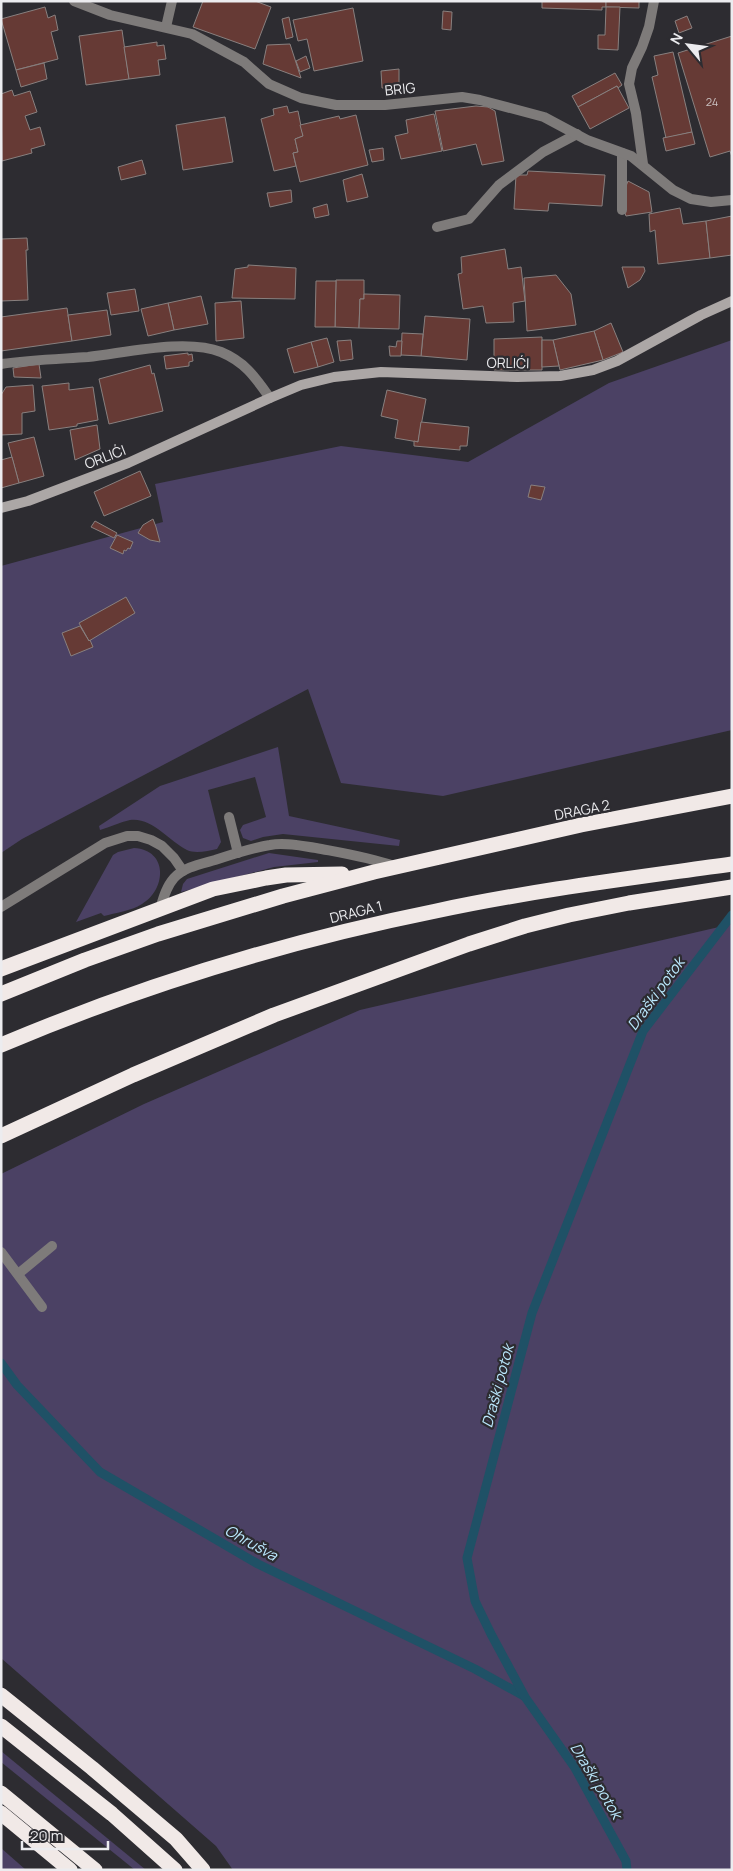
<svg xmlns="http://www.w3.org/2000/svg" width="733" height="1871" font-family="Manrope,sans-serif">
  <rect width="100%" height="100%" fill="#2d2c31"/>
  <!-- green -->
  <g fill="#4b4164">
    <path d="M732,340v390l-289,66 -102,-13 -33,-94 -286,150 -21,14v-287l162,-44 -8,-38 186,-38 127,16 141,-79z"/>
    <path d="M278,747l11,69 111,24 -1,6 -116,-12 -20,3 -12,4 -8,-3 -3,-8 3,-5 23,-8 -11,-40 -47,13 13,52 -4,7c-9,2 -22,5 -30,1 -18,-9 -35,-33 -57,-30 -10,2 -20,7 -30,10l-1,-4 61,-40z"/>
    <path d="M134,848c35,2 32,42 8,56 -11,7 -27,9 -38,12l-3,-3 -25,9 37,-67 5,-3z"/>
    <path d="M269,853l49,7v2l-44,5 -93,25 2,-8 4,-5z"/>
    <path d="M732,924v946h-499l-17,-24 -215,-188v-484l143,-70 216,-94z"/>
    <path d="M1,1751l145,119h-11l-134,-108z"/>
    <path d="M1,1848l25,22h-25z"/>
  </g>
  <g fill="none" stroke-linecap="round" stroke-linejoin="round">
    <!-- stream -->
    <g stroke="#1f5166" stroke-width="9">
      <path d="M1,1363l16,22 83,87 158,92 217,105 49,27"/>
      <path d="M627,1870l-1,-9 -51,-93 -50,-71 -34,-63 -16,-33 -8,-43 65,-245 111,-282 89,-116"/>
    </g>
  </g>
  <!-- building -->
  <g fill="#663a35" stroke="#88807f">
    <path d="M203,1h52l16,6 -16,42 -62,-22z"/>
    <path d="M542,1h64v6h-4v3l-60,-2z"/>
    <path d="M606,1h33v7l-33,-1z"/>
    <path d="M45,7l3,11 7,-3 3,15 -7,2 7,27 -42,11 -15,-51z"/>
    <path d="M606,7h14l-2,43 -20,-1v-14h7z"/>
    <path d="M353,8l10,53 -49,10 -7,-32 -9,2 -5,-21z"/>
    <path d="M443,11l9,1 -1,18 -9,-1z"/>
    <path d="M687,16l5,12 -13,5 -4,-12z"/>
    <path d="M289,17l4,20 -7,2 -4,-20z"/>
    <path d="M122,30l7,49 -43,6 -7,-49z"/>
    <path d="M732,36v121l-2,-6 -20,6 -32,-104z"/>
    <path d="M157,42v4l7,-1 2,14 -8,1 2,15 -31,4 -5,-32z"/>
    <path d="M290,44l11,34 -38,-14 4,-19z"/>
    <path d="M673,52l19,80 -26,6 -14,-61 6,-2 -4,-19z"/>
    <path d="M306,56l4,12 -10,4 -4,-11z"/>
    <path d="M44,63l3,16 -26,8 -5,-17z"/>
    <path d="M399,69v18l-17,1 -1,-17z"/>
    <path d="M615,73l7,12 -4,3 -1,-2 -39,21 -6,-11z"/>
    <path d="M617,86l12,22 -39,21 -12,-22z"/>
    <path d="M12,90l2,6 16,-5 7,21 -12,4 5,14 10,-3 5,18 -14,4 1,4 -30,8 -1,-67z"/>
    <path d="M287,106l2,7 9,-2 5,25 -8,3 3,13 -5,1 3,13 -22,5 -13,-52 13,-4 -1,-6z"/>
    <path d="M476,106l12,1 7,4 9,50 -22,4 -6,-21 -33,7 -8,-40z"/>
    <path d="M434,114l8,37 -41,8 -6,-23 13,-3 -2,-13z"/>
    <path d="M356,115l12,50 -68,17 -7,-29 5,-1 -3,-13 8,-3 -3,-11 39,-9 1,3z"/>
    <path d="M225,117l8,45 -50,8 -7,-45z"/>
    <path d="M692,132l3,12 -29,7 -3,-13z"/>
    <path d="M383,148l1,12 -12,2 -3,-12z"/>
    <path d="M142,160l4,14 -25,6 -3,-13z"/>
    <path d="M528,171l77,4 -3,31 -53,-3 -1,8 -34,-2 2,-34h11z"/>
    <path d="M362,174l6,23 -21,5 -4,-22z"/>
    <path d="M628,181l21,11 3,20 -26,4 -3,-8v-14z"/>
    <path d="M291,190l1,12 -22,5 -3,-14z"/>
    <path d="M327,204l2,11 -14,3 -2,-10z"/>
    <path d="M680,208l3,16 23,-3 4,37 -52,6 -3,-34 -5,2 -1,-18z"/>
    <path d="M732,216v39l-22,3 -4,-37z"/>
    <path d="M27,238l1,12h-2l2,50 -27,1v-62z"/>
    <path d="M505,249l3,20 13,-2 4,34 -12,2 1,19 -28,1 -3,-17 -20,3 -5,-35 4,-1 -1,-16z"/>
    <path d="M248,265l48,3 -1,31 -63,-1 3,-29 13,-2z"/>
    <path d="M622,267h22l1,4 -5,9 -12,8z"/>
    <path d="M556,275l15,19 5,31 -49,6 -3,-53z"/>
    <path d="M336,280h28v19h-4l-1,29 -24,-1z"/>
    <path d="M316,281h20l-1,46h-20z"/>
    <path d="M135,289l4,22 -28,4 -4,-22z"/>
    <path d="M364,294l36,1 -1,34 -40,-1 1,-29h4z"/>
    <path d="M201,296l7,28 -34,6 -6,-27z"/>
    <path d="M241,301l3,37 -28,3 -1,-38z"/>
    <path d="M168,303l6,27 -26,6 -7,-27z"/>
    <path d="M67,308l5,33 -71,10v-34z"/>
    <path d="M107,310l4,25 -39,6 -4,-26z"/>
    <path d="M425,316l45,3 -3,41 -46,-4z"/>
    <path d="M611,323l12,29 -20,8 -9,-29z"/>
    <path d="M594,331l9,29 -43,10 -7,-30z"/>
    <path d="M402,333l21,1 -2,22 -20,-1z"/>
    <path d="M542,337v33h-48v-31z"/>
    <path d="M327,338l7,24 -16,5 -7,-25z"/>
    <path d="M351,340l2,19 -13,2 -3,-20z"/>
    <path d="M542,340h11l6,26 -17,1z"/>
    <path d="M397,341h5l-1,15h-11l-1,-10 7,1z"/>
    <path d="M311,342l7,25 -24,6 -7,-24z"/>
    <path d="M188,353v2l4,-1 1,7 -4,1v4l-23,3 -2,-13z"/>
    <path d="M39,364l2,14 -27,-1 -1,-9z"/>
    <path d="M150,365l2,9 2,-1 9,38 -54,13 -10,-45z"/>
    <path d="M69,383v7l24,-3 5,33 -21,4v2l-28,4 -7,-44z"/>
    <path d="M33,385l2,26 -13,2v21l-21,1v-40l5,-8z"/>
    <path d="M387,390l39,9 -8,43 -23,-4 3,-18 -17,-4z"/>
    <path d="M421,422l48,5 -2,19h-7v4l-46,-4v-5l4,1z"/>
    <path d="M97,425l3,24 -25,11 -5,-30z"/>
    <path d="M34,437l10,39 -25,7 -11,-40z"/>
    <path d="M12,457l7,26 -18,5v-28z"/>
    <path d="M140,471l11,25 -47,20 -10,-24z"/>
    <path d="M531,485l14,2 -4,13 -13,-3z"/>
    <path d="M153,519l3,8 4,15 -10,-2 -12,-7 5,-8z"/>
    <path d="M95,521l22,12 -3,5 -23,-11z"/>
    <path d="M117,535l16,7 -3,7 -2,-1 -2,3 -2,-1 -1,4 -13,-6z"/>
    <path d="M126,597l9,16 -46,28 -10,-18z"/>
    <path d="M80,626l9,15 1,-1 3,7 -22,9 -9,-23z"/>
  </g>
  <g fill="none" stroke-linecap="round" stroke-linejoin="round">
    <!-- lane -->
    <g stroke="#7e7b7a" stroke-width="10">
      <path d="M622,210v-57"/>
      <path d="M437,227l32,-8 30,-34 44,-33 34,-18"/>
      <path d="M229,817l9,36"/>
      <path d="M1,907l104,-64 22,-7h11l13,4 11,6 12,12 9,13"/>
      <path d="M160,909c3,-10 6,-22 14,-31 10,-11 27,-14 41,-18 18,-6 36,-12 55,-15 15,-3 31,1 46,3 26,5 52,9 78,18"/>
      <path d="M1,1252l41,55"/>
      <path d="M18,1274l34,-28"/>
    </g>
    <!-- street -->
    <g stroke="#7e7b7a" stroke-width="10">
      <path d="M74,1l36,14 82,19 52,28 25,22 32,14 35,7h49l77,-8 18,3 64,17 43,23 44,16 42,34 18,9 20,3 21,-2"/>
      <path d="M166,27l6,-26"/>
      <path d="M643,164l-7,-51 -7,-29 3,-16 10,-21 7,-20 5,-26"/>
      <path d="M1,364c29,-4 58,-5 87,-7 37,-4 98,-19 133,-5 24,10 34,25 49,46"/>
    </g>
    <!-- secondary -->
    <path stroke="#aca7a6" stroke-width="10" d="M1,508l27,-7 100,-38 142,-65 31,-13 33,-8 47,-5 136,5 43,-1 33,-6 24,-9 84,-46 31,-14"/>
    <!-- highway -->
    <g stroke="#f1e9e7" stroke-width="15">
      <path d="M1,969l212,-80 53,-11 20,-3 56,-1"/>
      <path d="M1,994l84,-34 73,-26 125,-38 91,-24 207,-47 151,-29"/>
      <path d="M1,1045c140,-59 286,-104 435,-134 98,-21 197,-33 296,-47"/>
      <path d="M1,1136l132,-61 141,-60 195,-71 56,-18 44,-11 60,-12 103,-16"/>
      <path d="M1,1695l91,73 84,71 27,31"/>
      <path d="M1,1726l111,88 63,56"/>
      <path d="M1,1793l94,77"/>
      <path d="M1,1813l69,57"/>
    </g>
  </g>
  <g text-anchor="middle" stroke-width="4.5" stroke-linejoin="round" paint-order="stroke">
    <!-- number labels -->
    <g font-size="11" fill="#cac0c0">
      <text x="712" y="106">24</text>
    </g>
    <!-- street labels -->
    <g font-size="14" fill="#ececef" stroke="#2d2c31">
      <text transform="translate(400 89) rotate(-6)" y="5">BRIG</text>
      <text transform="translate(508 363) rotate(1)" y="5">ORLIĆI</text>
      <text transform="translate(105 457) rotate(-21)" y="5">ORLIĆI</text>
      <text transform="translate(582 810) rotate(-11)" y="5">DRAGA 2</text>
      <text transform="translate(356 912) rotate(-14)" y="5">DRAGA 1</text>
    </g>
    <!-- water labels -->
    <g font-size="15" font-style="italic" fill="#bbe9fe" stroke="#2d2c31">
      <text transform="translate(656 994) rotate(-54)" y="5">Draški potok</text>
      <text transform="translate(498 1386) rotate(-75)" y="5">Draški potok</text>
      <text transform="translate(251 1543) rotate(29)" y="5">Ohrušva</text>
      <text transform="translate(596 1781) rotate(59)" y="5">Draški potok</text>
    </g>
  </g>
  <!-- border -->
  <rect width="733" height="1871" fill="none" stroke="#ececef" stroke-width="5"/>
  <!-- north arrow -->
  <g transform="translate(688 45) rotate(299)" stroke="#2d2c31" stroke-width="4" paint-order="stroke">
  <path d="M0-4L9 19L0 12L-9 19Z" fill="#ececef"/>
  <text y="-8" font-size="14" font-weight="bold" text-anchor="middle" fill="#ececef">N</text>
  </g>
  <!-- scale -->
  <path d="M22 1841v8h86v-8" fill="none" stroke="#ececef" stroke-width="2.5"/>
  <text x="30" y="1841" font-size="15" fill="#ececef" stroke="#2d2c31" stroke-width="4" paint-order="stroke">20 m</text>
</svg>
